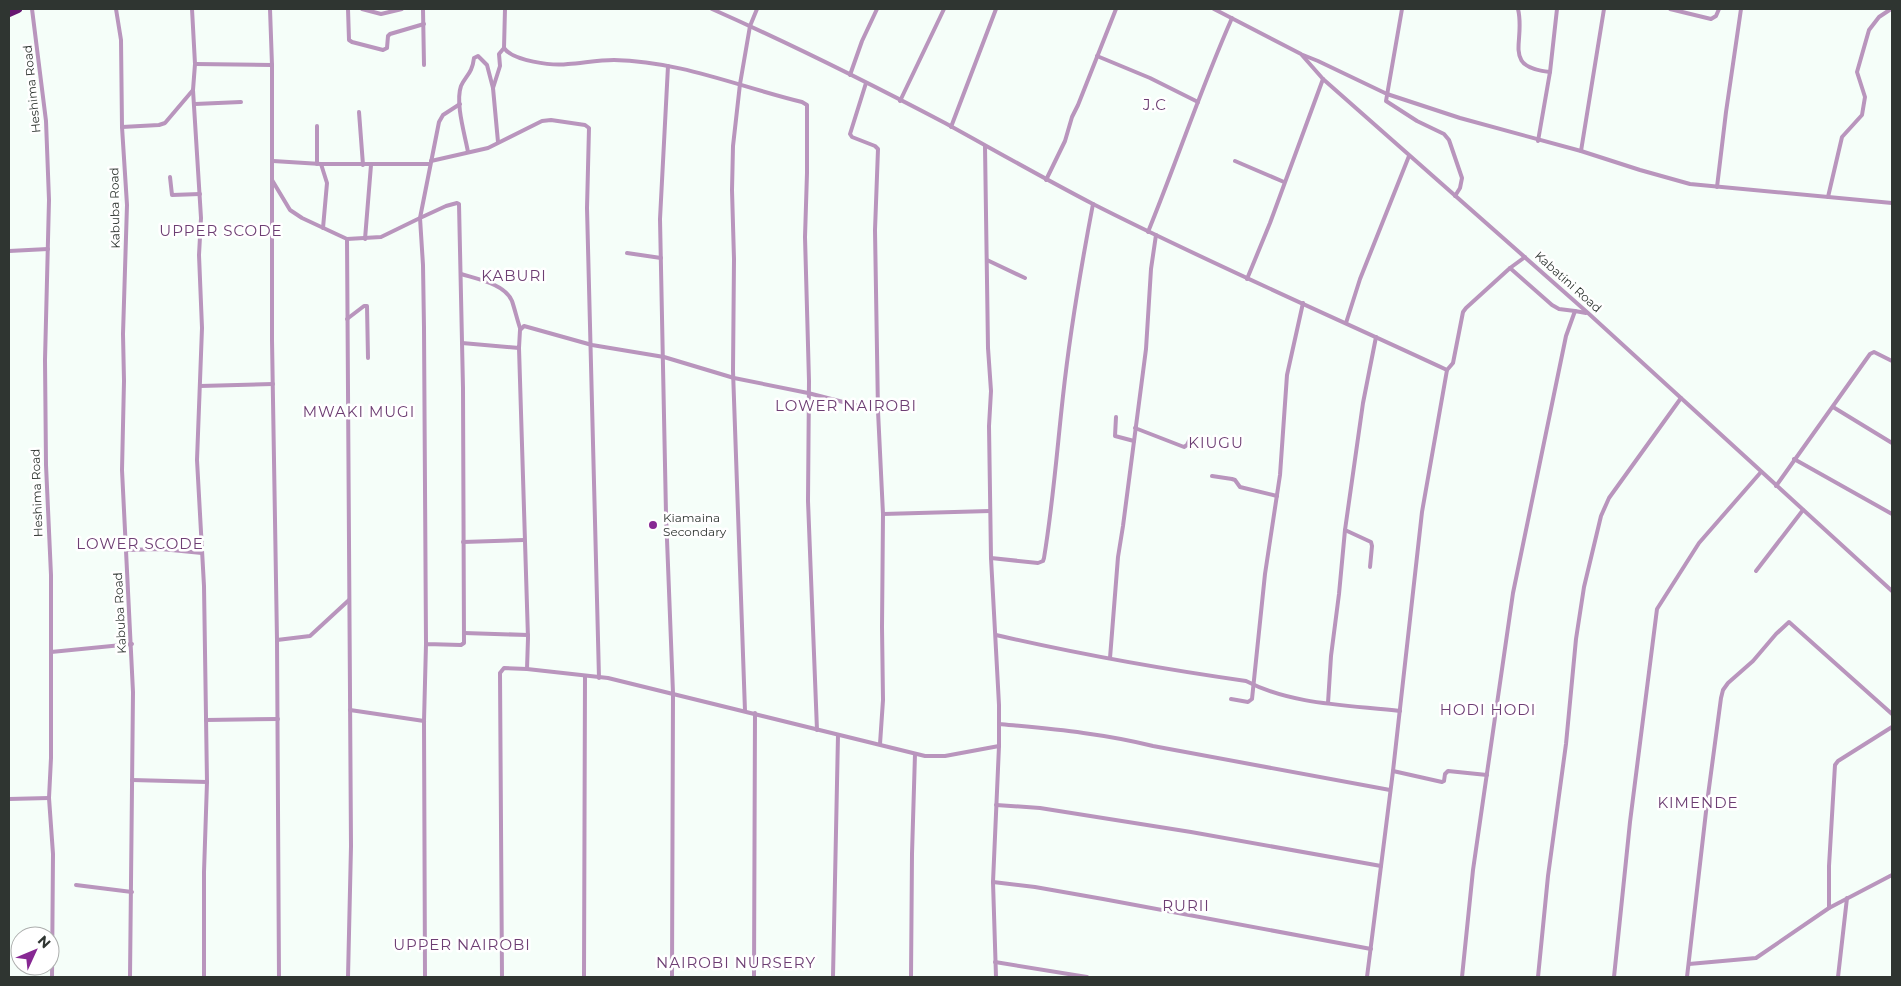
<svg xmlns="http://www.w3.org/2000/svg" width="1901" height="986" font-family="Montserrat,sans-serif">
  <rect width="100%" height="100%" fill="#f5fef9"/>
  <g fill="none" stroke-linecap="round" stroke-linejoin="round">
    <!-- street -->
    <g stroke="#b995bd" stroke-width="4">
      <path d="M32,9l14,112 3,79 -4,160 1,105 5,110v183l-2,40 4,56 -1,123"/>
      <path d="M116,9l5,31 1,87 5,78 -4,129 1,47 -2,89 11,222 -3,285"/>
      <path d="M192,9l3,55 -2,26 8,128 -2,37 3,73 -5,132 7,126 3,196 -3,90v105"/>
      <path d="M270,9l2,56v275l5,300 2,337"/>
      <path d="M348,9l1,31 3,2 31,8 4,-2 1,-12 2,-2 34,-10"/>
      <path d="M362,9l19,5 21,-5"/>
      <path d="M423,9l1,56"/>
      <path d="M505,9l-1,39c9,13 48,18 64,16 15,-1 30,-4 46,-4 65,1 126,27 188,42l5,3v68l-2,64 4,144 -1,120 9,229"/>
      <path d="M712,9c79,35 157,74 233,114 49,27 98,55 148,81 116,59 236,111 354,166"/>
      <path d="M1214,9l87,45 22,25 265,234 304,278"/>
      <path d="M1402,9l-16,92 31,20 27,13 5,6 13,38 -2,10 -5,8"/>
      <path d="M1518,9c8,33 -17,58 32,63"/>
      <path d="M1670,9l41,10 5,-3 3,-7"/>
      <path d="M1303,55l15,6 69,33 73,24 121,33 59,19 50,14 202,19"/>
      <path d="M1097,56l53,22 48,24"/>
      <path d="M195,64l77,1"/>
      <path d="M668,66l-8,153 6,295 7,179 -1,284"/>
      <path d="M850,75l12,-34 15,-32"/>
      <path d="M866,83l-16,51 2,3 23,9 3,3 -3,81 3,181 5,103 -1,113 1,73 -3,44"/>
      <path d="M900,101l44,-92"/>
      <path d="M195,104l46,-2"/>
      <path d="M359,112l4,53"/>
      <path d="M122,127l37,-2 6,-2 28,-33"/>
      <path d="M951,127l45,-118"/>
      <path d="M1538,141l12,-69 7,-63"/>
      <path d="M498,142l-5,-54 7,-22 -1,-12 5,-6"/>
      <path d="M985,146l3,202 3,43 -2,35 2,132 8,147v41l-6,136 3,95"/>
      <path d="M1581,151l23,-142"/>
      <path d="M468,152c-3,-17 -13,-49 -7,-66 5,-11 11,-12 13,-28l4,-2 9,9 6,23"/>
      <path d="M273,161l48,3h109"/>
      <path d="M431,161l57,-13 54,-27 9,-1 34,5 4,3 -2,80 12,470"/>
      <path d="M1235,161l49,21"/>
      <path d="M317,164v-38"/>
      <path d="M321,164l6,19 -4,45"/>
      <path d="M170,177l2,18 28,-1"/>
      <path d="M272,180l18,30 12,8 45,21 34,-2 39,-19 19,-96 4,-7 17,-11"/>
      <path d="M1046,180l19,-39 7,-24 6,-12 38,-96"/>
      <path d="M1717,187l9,-75 15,-103"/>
      <path d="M1828,197l14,-60 20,-22 3,-18 -8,-25 12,-42 10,-13 12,-8"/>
      <path d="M1148,232c29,-71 53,-144 84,-214"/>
      <path d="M347,239l4,607 -3,131"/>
      <path d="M365,239l6,-74"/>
      <path d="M9,251l39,-2"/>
      <path d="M627,253l34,5"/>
      <path d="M987,260l38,18"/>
      <path d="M1510,268l42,37 7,4 16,2"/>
      <path d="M461,274c16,5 44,10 51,27 3,9 5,18 8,27"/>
      <path d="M1247,279l23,-56 53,-144"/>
      <path d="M347,319l17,-13h3l1,52"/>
      <path d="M1346,323l14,-44 49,-123"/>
      <path d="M462,343l57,5 1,-18 4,-4 68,19 72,12 70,21 74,15 70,18"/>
      <path d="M519,348l9,290 -1,31"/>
      <path d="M200,386l73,-2"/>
      <path d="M1833,407l59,36"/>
      <path d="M1116,417l-1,19 19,5"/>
      <path d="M1135,428l49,19 3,-2 2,-4"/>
      <path d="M1794,459l98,55"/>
      <path d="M1212,476l20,3 3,1 5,7 37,9"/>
      <path d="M1776,486l94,-132 4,-2 18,9"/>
      <path d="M883,514l107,-3"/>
      <path d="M1345,530l26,12 1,4 -2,21"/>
      <path d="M463,542l61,-2"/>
      <path d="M127,550l34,-1 41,4"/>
      <path d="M991,558l47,5 5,-2 1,-3c9,-54 13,-108 19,-162 7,-64 18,-129 30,-192"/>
      <path d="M1756,571l47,-61"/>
      <path d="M464,633l64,2"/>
      <path d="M996,635c82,19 166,34 250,46 46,24 103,24 154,30"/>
      <path d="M277,640l33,-4 39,-36"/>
      <path d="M51,652l81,-8"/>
      <path d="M1110,658l8,-101 5,-31 23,-177 5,-80 5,-34"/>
      <path d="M1231,699l17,3 4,-3 13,-125 15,-99 7,-100 16,-72"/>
      <path d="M1328,703l3,-47 8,-62 6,-64 18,-127 13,-66"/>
      <path d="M350,710l74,11"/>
      <path d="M745,711l-12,-340 1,-112 -2,-69 1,-44 7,-62 10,-58 7,-17"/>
      <path d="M206,720l72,-1"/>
      <path d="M999,724c52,5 103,9 154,22l237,44"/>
      <path d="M1393,771l49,11 2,-1 1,-7 3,-3 39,4"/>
      <path d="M132,780l75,2"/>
      <path d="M9,799l40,-1"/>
      <path d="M996,805l44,3 151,24 190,34"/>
      <path d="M993,882l42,5 68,12 268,50"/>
      <path d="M76,885l56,7"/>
      <path d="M1829,908v-42l6,-101 3,-4 54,-34"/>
      <path d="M995,962l92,15"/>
      <path d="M1689,964l67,-6 73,-50 63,-33"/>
      <path d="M425,977l-1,-256 2,-77 -2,-316 -1,-63 -3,-47 26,-12 11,-3 2,1 4,184 1,255 -3,2 -35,-1"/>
      <path d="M502,977l-2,-304 4,-5 23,1 81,9 317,78h20l54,-10"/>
      <path d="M584,977l1,-301"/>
      <path d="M754,977l1,-264"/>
      <path d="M833,977l5,-242"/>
      <path d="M911,977l1,-123 3,-100"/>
      <path d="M1367,977l26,-206 29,-259 25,-142 6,-7 10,-51 3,-4 44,-40 15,-11"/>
      <path d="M1462,977l11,-107 40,-277 53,-257 9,-25 11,2"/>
      <path d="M1538,977l10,-101 18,-132 10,-105 8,-52 17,-71 8,-18 72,-100"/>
      <path d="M1614,977l16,-155 27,-213 42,-66 62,-71"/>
      <path d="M1687,977l20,-174 14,-105 2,-8 5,-7 25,-22 23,-27 13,-12 103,92"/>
      <path d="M1838,977l9,-79"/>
    </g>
    <!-- highway -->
    <path stroke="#681772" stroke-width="8" d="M9,13l9,-4"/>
  </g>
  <!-- markers -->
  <circle fill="#872893" stroke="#fff" stroke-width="2" cx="653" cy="525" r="5"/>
  <g text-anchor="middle" stroke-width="5" stroke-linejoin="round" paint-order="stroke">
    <!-- street labels -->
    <g font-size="12" fill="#2f3531" stroke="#fff">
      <text transform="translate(32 89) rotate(-96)" y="4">Heshima Road</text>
      <text transform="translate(115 208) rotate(-91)" y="4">Kabuba Road</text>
      <text transform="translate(1568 282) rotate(42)" y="4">Kabatini Road</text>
      <text transform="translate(37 493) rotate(-92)" y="4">Heshima Road</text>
      <text transform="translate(120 613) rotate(-93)" y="4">Kabuba Road</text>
    </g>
    <!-- poi labels -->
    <g font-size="12" fill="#2f3531" stroke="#fff" text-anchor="start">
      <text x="663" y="522">Kiamaina<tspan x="663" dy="14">Secondary</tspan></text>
    </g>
    <!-- quarter labels -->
    <g font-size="15" letter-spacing="1" fill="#6d3e73" stroke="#fff">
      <text x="1155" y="110">J.C</text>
      <text x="221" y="236">UPPER SCODE</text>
      <text x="514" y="281">KABURI</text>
      <text x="846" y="411">LOWER NAIROBI</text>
      <text x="359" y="417">MWAKI MUGI</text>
      <text x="1216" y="448">KIUGU</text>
      <text x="140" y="549">LOWER SCODE</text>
      <text x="1488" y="715">HODI HODI</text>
      <text x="1698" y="808">KIMENDE</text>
      <text x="1186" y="911">RURII</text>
      <text x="462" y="950">UPPER NAIROBI</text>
      <text x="736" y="968">NAIROBI NURSERY</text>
    </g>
  </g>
  <!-- border -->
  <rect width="1901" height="986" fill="none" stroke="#2f3531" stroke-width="20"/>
  <!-- north arrow -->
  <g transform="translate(35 951) rotate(46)"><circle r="24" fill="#ffffff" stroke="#acaead"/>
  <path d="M0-4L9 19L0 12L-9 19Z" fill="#872893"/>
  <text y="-8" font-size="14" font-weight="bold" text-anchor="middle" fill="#2f3531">N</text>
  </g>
</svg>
